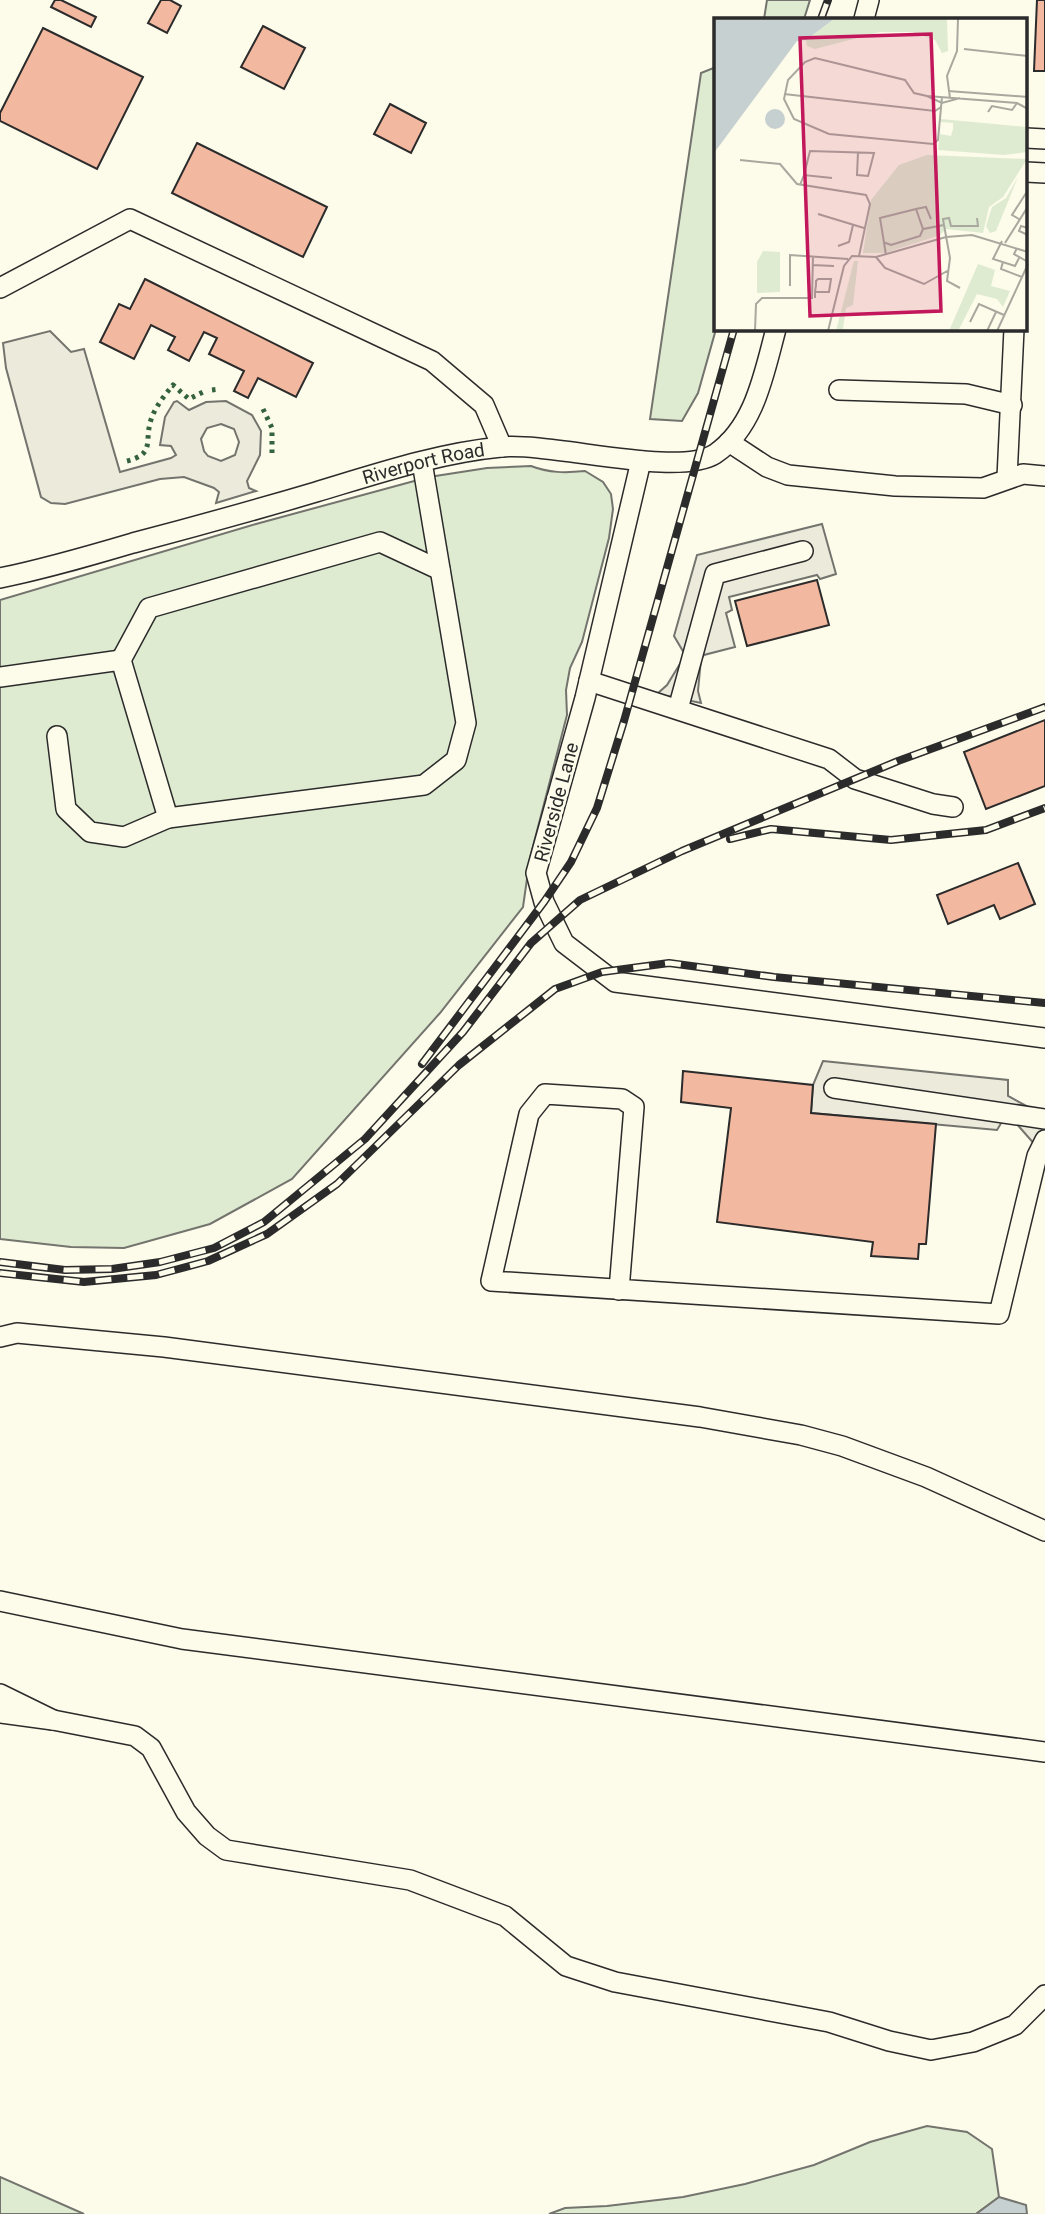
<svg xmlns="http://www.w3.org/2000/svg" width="1045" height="2214" font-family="Roboto,sans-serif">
  <rect width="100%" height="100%" fill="#fdfbea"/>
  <!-- green -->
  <g fill="#deebd1" stroke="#74746e" stroke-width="2">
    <path d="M767,0h43l-6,19h-40z"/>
    <path d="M716,67v262l-18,64 -16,28 -32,-2 51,-346z"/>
    <path d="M531,466c18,7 34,7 54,5l18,11 8,12 2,15 -4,29 -27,104 -12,26 -4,22 1,25 -37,143 -7,49 -83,106 -148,166 -82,45 -86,24 -53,-1 -71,-8v-639l256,-76 173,-47 58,-9z"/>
    <path d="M927,2126l40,6 25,17 7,48 -23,17h-427l16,-6 42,-2 76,-9 62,-13 69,-19 56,-23z"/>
    <path d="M0,2177l84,37h-84z"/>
  </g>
  <!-- parking -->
  <g fill="#eceadb" stroke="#74746e" stroke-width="2" fill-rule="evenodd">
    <path d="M50,331l21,21 13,-3 36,123 51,-14 5,-3 -5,-9 -11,-1 5,-28 9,-15 3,-1 12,9 17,-8 20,-1 26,14 9,16 -1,24 -13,26 2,7 7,3 -40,12 3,-11 -5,-4 -30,-11 -24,2 -95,25 -14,-1 -10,-6 -35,-129 -3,-25zM221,424l13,5 5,13 -4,13 -14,6 -13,-5 -4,-5 -3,-12 6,-11z"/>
    <path d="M822,524l14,50 -16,5 -3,-4 -88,22 3,13 -6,3 9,34 -31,8 -3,4 -3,32 3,12 -44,-9 10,-9 16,-26 1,-6 -10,-17 23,-81z"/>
    <path d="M823,1061l185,19v16l26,14 11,17 -9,19 -21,-24 -12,-2 -6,10 -186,-17 2,-28z"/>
  </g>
  <!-- water -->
  <path fill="#c7d0d0" stroke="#74746e" stroke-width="2" d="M999,2197l27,8 1,9h-51z"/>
  <!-- building -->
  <g fill="#f2b8a0" stroke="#2b2b2b" stroke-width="2">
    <path d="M55,0h6l35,17 -5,10 -40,-20z"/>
    <path d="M161,0h9l11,6 -14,27 -19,-10z"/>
    <path d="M1037,0h8v71h-11z"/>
    <path d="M263,26l42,22 -21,41 -43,-22z"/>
    <path d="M43,28l100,49 -46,92 -97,-48v-8z"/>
    <path d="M390,104l36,19 -15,30 -37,-19z"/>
    <path d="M197,143l130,64 -24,50 -131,-64z"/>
    <path d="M145,279l168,84 -17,34 -38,-19 -10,20 -14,-7 10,-20 -35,-17 8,-16 -13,-6 -15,29 -21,-11 7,-13 -24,-12 -17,34 -34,-17 19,-38 11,5z"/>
    <path d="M817,580l12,45 -82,21 -12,-45z"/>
    <path d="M1045,720v66l-59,23 -22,-57z"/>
    <path d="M1018,863l17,41 -35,15 -6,-14 -46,19 -11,-29z"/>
    <path d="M683,1071l130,14 -2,28 125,11 -10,120h-7l-1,15 -47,-3 2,-14 -156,-20 14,-114 -50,-6z"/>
  </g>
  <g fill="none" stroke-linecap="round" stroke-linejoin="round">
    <!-- minor casing -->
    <g stroke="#2b2b2b" stroke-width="22">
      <g id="minor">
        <path d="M864,19l5,-19"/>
        <path d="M1026,138l19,1"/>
        <path d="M1026,172l19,1"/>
        <path d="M0,288l130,-69 302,142 52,44 18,42"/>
        <path d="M839,390l127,4 46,11"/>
        <path d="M729,442l38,25 21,8 107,11 88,2 40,-14 22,2"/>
        <path d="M641,461l-56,237 -49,175 8,29 20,41 51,39 430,56"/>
        <path d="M1007,478l7,-149"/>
        <path id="s1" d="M0,578c45,-9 89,-22 133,-35 61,-16 122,-33 183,-51 60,-18 122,-39 185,-45 51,-5 176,31 214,7 40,-27 49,-81 61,-125"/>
        <path d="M121,660l28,-52 231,-66 60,28"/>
        <path d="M0,677l121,-17 47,158 256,-33 32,-25 10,-37 -44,-261"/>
        <path d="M589,681l240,78 26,20 78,25 20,3"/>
        <path d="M678,709l37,-135 88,-23"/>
        <path d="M57,736l9,73 24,23 34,5 44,-19"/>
        <path d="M834,1088l211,31"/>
        <path d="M619,1290l15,-183 -12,-8 -77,-5 -16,20 -38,167 508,33 38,-158 8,-16"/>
        <path d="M0,1337l17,-4 147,14 536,70 101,18 41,11 84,31 119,54"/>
        <path d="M0,1601l182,38 863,113"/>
        <path d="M0,1694l53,26 -53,-7"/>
        <path d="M53,1720l82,16 16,12 35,64 21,24 19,14 184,30 95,36 61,50 49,16 214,40 60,19 42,9 42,-8 42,-17 30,-30"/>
      </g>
    </g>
    <!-- minor -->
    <use href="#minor" stroke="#fdfbea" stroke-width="19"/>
    <!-- rail casing -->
    <g stroke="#2b2b2b" stroke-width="8">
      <g id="rail">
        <path d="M821,19l7,-19"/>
        <path d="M730,839l41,-10 120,11 95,-10 59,-22"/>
        <path d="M422,1064l122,-162 27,-40 26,-54 27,-87 110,-392"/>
        <path d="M0,1262l65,8 47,-1 48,-7 54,-14 50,-26 101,-83 98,-107 68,-89 49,-43 102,-49 216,-90 147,-54"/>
        <path d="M0,1273l84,9 72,-7 52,-14 59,-27 70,-50 122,-119 96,-76 47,-17 67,-9 105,14 271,26"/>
      </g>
    </g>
    <!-- rail -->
    <use href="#rail" stroke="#fdfbea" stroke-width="5" stroke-dasharray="16" stroke-linecap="butt"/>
    <!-- hedge -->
    <g stroke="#34623c" stroke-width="5" stroke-dasharray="3.5 5" stroke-linecap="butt">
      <path d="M212,390l8,-1"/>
      <path d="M263,409l9,19v29"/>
      <path d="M127,461c27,-7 18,-17 23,-38 4,-15 14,-27 23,-38l16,14 16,-8"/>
    </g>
  </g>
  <g text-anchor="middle" stroke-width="5" stroke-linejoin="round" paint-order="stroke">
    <!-- street labels -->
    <g font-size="19" fill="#2b2b2b" stroke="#fdfbea">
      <text dy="7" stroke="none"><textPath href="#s1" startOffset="439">Riverport Road</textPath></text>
      <text transform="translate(556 802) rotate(-75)" y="7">Riverside Lane</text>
    </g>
  </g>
  <!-- overview -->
  <g transform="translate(714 18)">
    <rect width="313" height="313" fill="#fdfbea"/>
    <path d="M120,1h113l1,32 -6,2 -7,-13 -23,-8h-32l-65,17 -8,-3 -1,-6zM227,101l86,8v25l-23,3 -66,-5 2,-16 11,2 2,-7v-6l-12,-1zM213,137l100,4 -24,38 -14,10 -6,26 -37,-4 -6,6 -55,18h-22l8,-53 28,-35zM304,159l-22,54 -6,2 -4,-7 6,-19 14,-9zM49,233l17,1v40l-23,1v-31zM140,243h4l-5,44 -7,3 -3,21 26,2h-33zM264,246l17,6 -4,16 19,5 -7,16 -6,-8 -20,-5 -19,37h-9z" fill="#deebd1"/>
    <path d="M0,1h120l-28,21 -9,1 -83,112zM51 101a10 10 0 1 1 20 0a10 10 0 1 1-20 0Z" fill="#c7d0d0"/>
    <path fill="none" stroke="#a9a89e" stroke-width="2" d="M250,31l64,7M234,73l80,6M70,76l151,17 6,-4M213,78l-13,-3 -9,-13 -90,-22 -10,4 -17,18 -4,19 10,20 35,15 104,10 5,-4 4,-43M236,80l-3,-22 10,-25 1,-32M246,80l-18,5 -15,-7 90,7 11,6M274,94l4,-6 20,4 5,-7M26,142l40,4 17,20 69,11 4,9 -11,52M90,157l6,-24 64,2 -6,23 -11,-1 1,-23M86,167l4,-10 28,3M202,191l10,-2 5,12M104,196l46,14M305,201l-7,-4 16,-25M230,207l-1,-6 6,-1 2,8h27l-1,-8M314,210l-7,-2 -2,5 9,4M288,223l-9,18 22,7 4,-8M169,224l8,3 29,-9 3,-7M291,225l22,-35M124,228l11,-4 4,-17M303,230l-3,6 14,8M172,237l-6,-37 36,-9 7,20 21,-4 6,33 -3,23 13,7M162,239l9,11 39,16 25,-14M289,244l-2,7 21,8M98,247l22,1M76,268v-31l58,4M101,280v-6l1,-7v-4l2,-2h13l-2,13h-14M256,304l9,-18 25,11M41,313l1,-27 6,-6h50l1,-42M114,313l16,-65 8,-10 24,1 70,-20 26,-2 56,17M273,313l9,-19M283,313l31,-67"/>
    <path fill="#c2185b" fill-opacity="0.15" stroke="#c2185b" stroke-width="3.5" d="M217,16l10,277 -131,5 -10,-278z"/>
    <rect width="313" height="313" fill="none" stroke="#2b2b2b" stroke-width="3.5"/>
  </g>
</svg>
